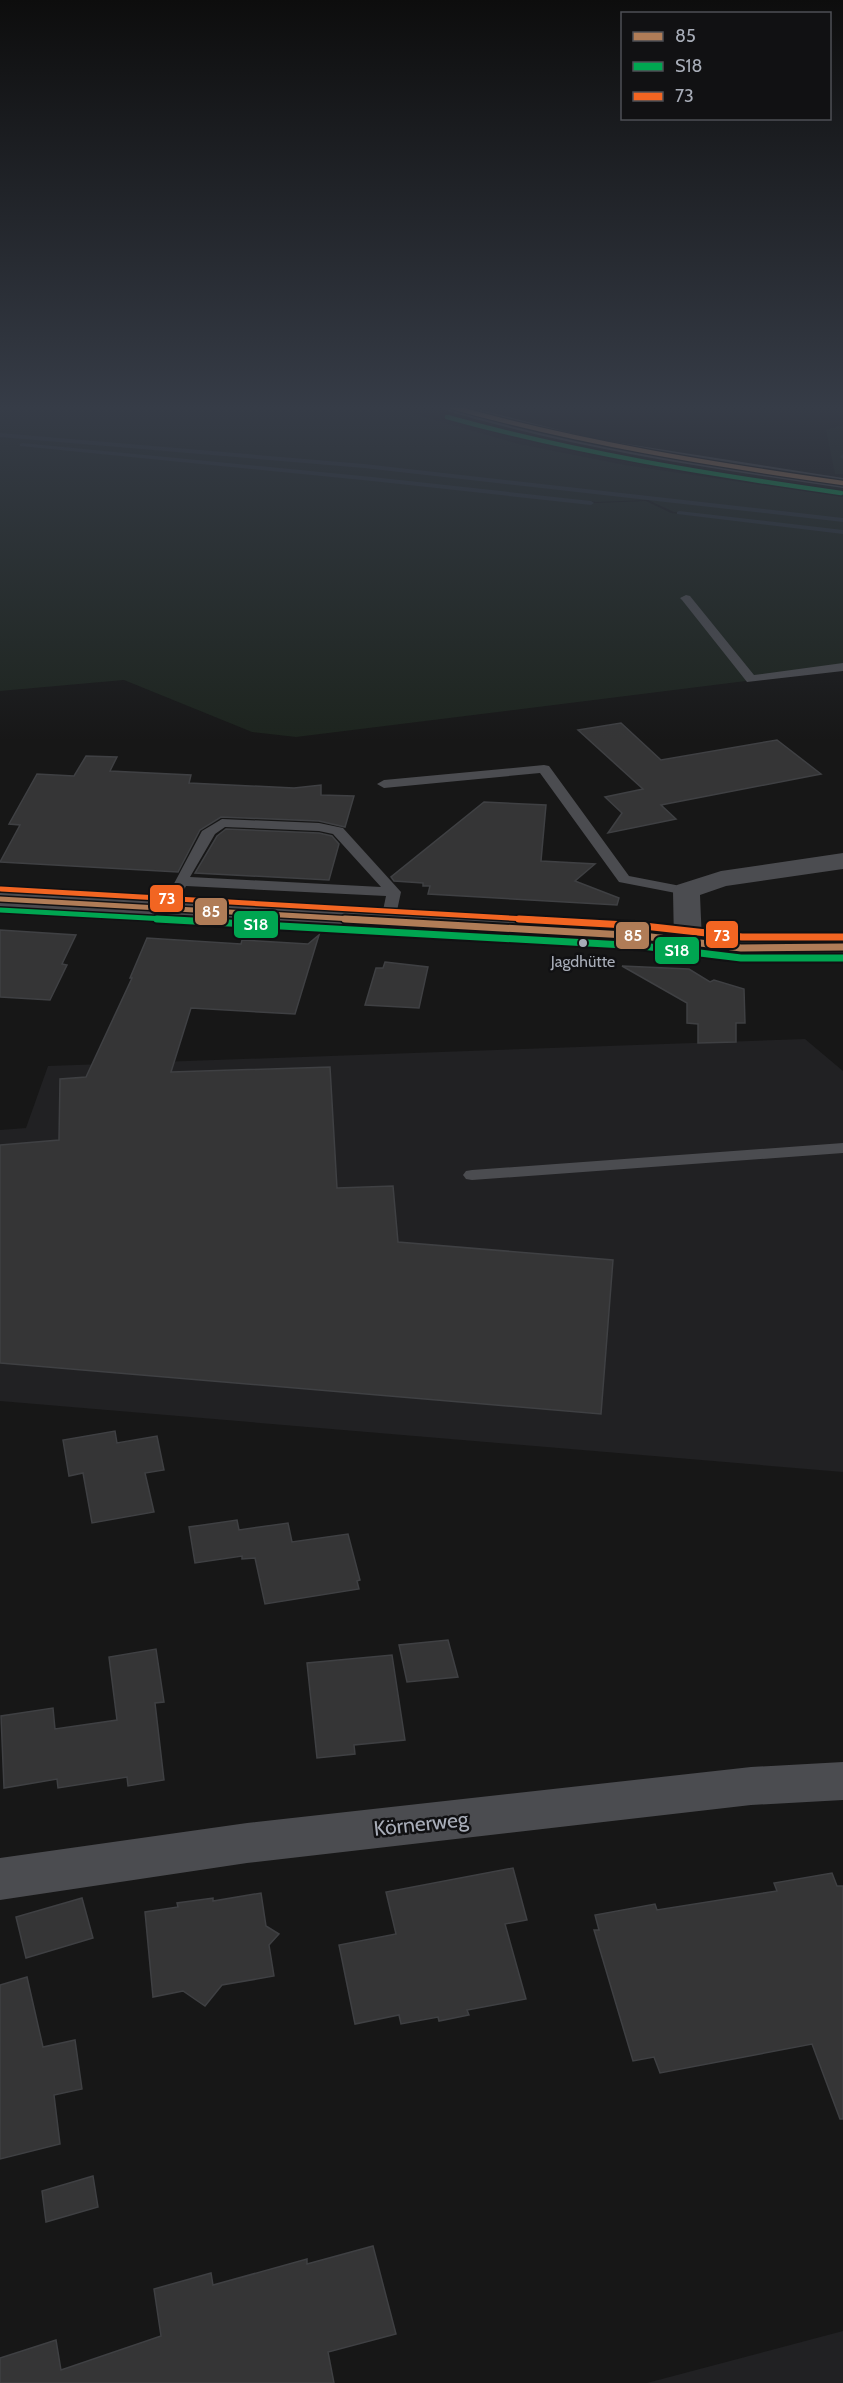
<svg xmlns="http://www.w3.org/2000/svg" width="843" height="2383" font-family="Cabin,sans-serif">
  <rect width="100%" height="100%" fill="#171717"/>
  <!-- built -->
  <g fill="#212123">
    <path d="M805,1039l38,32v401l-843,-71v-271l26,-2 22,-62z"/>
    <path d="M843,2331v52h-196z"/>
  </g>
  <!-- green -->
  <g fill="#1d241e" fill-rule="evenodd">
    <path d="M0,407h390l129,37 106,21 218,32v172l-547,68 -44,-5 -128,-52 -124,11zM256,468l340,34 52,-2 26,12 73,9 -76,-8 -25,-12 -50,2z"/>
    <path d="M843,425v49h-8l-9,-44z"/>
  </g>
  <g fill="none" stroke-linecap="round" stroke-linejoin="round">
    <!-- stream -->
    <g fill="#2a3239" fill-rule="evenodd">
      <path d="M0,433l364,31 479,54v4l-479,-54 -364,-31z"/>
      <path d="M22,443l350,34 219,24 3,2 -3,2 -219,-24 -352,-35v-2z"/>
      <path d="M843,454v5l-3,-2z"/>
      <path d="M679,511l164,19v4l-166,-20v-2z"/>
    </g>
  </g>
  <!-- building -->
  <g fill="#353536" stroke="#3f4043" stroke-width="1.5">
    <path d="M621,723l40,37 116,-20 44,34 -160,31 15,14 -68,14 14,-20 -17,-16 38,-8 -65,-59z"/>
    <path d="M86,756l31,1 -7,14 81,4 -2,8 105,5 27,-3v10l33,1 -9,31 -26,-6 -98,-4 -21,13 -22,42 -178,-10 20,-37 -11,-1 28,-50 37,2z"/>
    <path d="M484,802l62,3 -5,56 54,3 -20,17 44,17 -2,7 -189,-11 2,-8h-7v-3l-29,-2 -3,-4z"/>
    <path d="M226,829l93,4 13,3 7,8 -10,36 -134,-7 22,-37z"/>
    <path d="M0,930l76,5 -14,29 5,1 -17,35 -50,-3z"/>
    <path d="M319,935l-24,79 -104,-6 -20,64 159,-5 7,121 56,-2 5,56 215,18 -12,154 -601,-51v-218l59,-5 1,-61 26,-2 46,-99h-2l17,-40 94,6 1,-4 66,4z"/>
    <path d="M385,962l43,5 -9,41 -54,-3 11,-37h7z"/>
    <path d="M622,966l67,3 21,13 4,-2 30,9 1,34h-9v19l-38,1v-19l-11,-1v-20z"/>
    <path d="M115,1431l2,12 40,-7 7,34 -19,3 9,39 -62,11 -9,-50 -14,3 -6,-36z"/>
    <path d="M237,1520l2,10 49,-7 4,19 56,-8 12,46 -3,1 2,8 -94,15 -10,-46 -13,1v-3l-47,7 -6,-36z"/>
    <path d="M448,1640l10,37 -51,5 -8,-37z"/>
    <path d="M156,1649l8,53 -9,1 9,77 -36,6 -1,-9 -69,11 -1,-9 -53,9 -3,-72 52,-8 2,21 62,-9 -8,-63z"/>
    <path d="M392,1655l13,85 -51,5 1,9 -38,4 -10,-95z"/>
    <path d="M513,1868l14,52 -22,4 21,75 -59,11 2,5 -30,6 -1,-4 -37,7 -2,-9 -44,9 -16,-79 57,-11 -10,-42z"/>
    <path d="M832,1873l5,13h6v233h-3l-28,-75 -152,29 -6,-16 -21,4 -39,-131h5l-4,-15 60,-11 2,6 120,-19 -3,-8z"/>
    <path d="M261,1893l5,33 13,8 -10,11 5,31 -52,9 -17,21 -22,-15 -30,6 -8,-85 33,-5 -1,-4 36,-5v3z"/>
    <path d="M82,1898l11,40 -67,20 -10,-41z"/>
    <path d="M27,1977l16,70 32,-7 7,49 -28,6 6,49 -60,15v-174z"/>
    <path d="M93,2176l5,31 -52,15 -4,-31z"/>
    <path d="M373,2246l23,88 -68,18 6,31h-334v-25l56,-18 5,30 100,-34 -7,-47 57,-16 2,12 94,-26v5z"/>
  </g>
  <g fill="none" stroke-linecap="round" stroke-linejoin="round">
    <!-- lane -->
    <g fill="#4b4c50" fill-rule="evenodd">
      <path d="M686,595l4,1 64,79 89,-12v8l-96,11 -65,-82 -2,-2z"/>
      <path d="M544,765l5,1 80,110 62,12 2,3 -2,3 -5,1 -67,-13 -79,-109 -156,15 -7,-4 7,-4z"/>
      <path d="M222,819l97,4 24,5 58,64 -6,28 -7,4 -7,-4 5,-24 -200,-10 -13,25h-10l-2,-3 41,-77zM225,827l94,4 14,3 48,53 -191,-10 25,-43z"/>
      <path d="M843,1143v10l-371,27 -6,-1 -3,-4 3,-4 6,-1z"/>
    </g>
    <!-- street -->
    <g fill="#4b4c50" fill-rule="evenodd">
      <path d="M843,853v16l-117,17 -26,9 2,47 -4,6 -10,2 -10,-2 -4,-6 -1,-51 4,-6 44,-14z"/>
      <path d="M843,1762v38l-92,5 -504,58 -247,37v-42l247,-35 504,-56z"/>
    </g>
    <!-- secondary -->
    <g fill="#4a4a4e" fill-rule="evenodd">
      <path d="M442,407h27l126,32 248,39v10c-135,-20 -268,-39 -399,-78z"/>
      <path d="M0,891l643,37 98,12 102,-1v16l-102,1 -98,-12 -643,-37z"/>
    </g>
    <!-- bus-1-far2 casing -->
    <g stroke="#111113" stroke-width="7">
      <path id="bus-1-far2" d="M452,407c128,36 259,57 391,76"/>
    </g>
    <!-- bus-1-far1 casing -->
    <g stroke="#111113" stroke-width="8">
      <path id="bus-1-far1" d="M0,899l371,21"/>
    </g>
    <!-- bus-1 casing -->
    <g stroke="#111113" stroke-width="11">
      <path id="bus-1" d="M345,919l298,17 98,12 102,-1"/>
    </g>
    <!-- bus-2-far2 casing -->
    <g stroke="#111113" stroke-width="7">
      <path id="bus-2-far2" d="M447,417c130,36 261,57 394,76"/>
    </g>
    <!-- bus-2-far1 casing -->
    <g stroke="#111113" stroke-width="8">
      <path id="bus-2-far1" d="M0,910l184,10"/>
    </g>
    <!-- bus-2 casing -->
    <g stroke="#111113" stroke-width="11">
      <path id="bus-2" d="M157,919l485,27 99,12h102"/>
    </g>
    <!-- bus-3-far1 casing -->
    <g stroke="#111113" stroke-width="8">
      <path id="bus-3-far1" d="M1,889l544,31"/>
    </g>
    <!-- bus-3 casing -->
    <g stroke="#111113" stroke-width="11">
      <path id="bus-3" d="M519,919l125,7 98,11h101"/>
    </g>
    <!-- bus-1-far2 -->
    <use href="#bus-1-far2" stroke="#b07c57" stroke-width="4.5"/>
    <!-- bus-1-far1 -->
    <use href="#bus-1-far1" stroke="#b07c57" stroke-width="5"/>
    <!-- bus-1 -->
    <use href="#bus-1" stroke="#b07c57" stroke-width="7"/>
    <!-- bus-2-far2 -->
    <use href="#bus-2-far2" stroke="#00a651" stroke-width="4.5"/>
    <!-- bus-2-far1 -->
    <use href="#bus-2-far1" stroke="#00a651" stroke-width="5"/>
    <!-- bus-2 -->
    <use href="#bus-2" stroke="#00a651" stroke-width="7"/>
    <!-- bus-3-far1 -->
    <use href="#bus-3-far1" stroke="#f26522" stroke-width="5"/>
    <!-- bus-3 -->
    <use href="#bus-3" stroke="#f26522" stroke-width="7"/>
  </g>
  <!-- sky -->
  <linearGradient id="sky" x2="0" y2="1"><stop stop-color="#0d0d0d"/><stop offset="0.55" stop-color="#363c47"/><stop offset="1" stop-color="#363c47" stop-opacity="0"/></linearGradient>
  <rect width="843" height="741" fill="url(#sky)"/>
  <!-- markers -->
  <circle fill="#a8adb8" stroke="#111113" stroke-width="2" cx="583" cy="943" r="5"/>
  <g text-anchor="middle" stroke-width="5" stroke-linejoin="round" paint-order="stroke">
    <!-- bus labels -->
    <g font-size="16" fill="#a8adb8" stroke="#111113">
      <text x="583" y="967">Jagdhütte</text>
    </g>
    <!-- near-street labels -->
    <g font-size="21" fill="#a8adb8" stroke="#111113">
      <text transform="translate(421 1824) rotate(-6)" y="7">Körnerweg</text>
    </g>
  </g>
  <g stroke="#111113" stroke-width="2">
    <rect x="149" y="884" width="35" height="29" rx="6" fill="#f26522"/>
    <rect x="194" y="897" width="34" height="29" rx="6" fill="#b07c57"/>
    <rect x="233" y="910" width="46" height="29" rx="6" fill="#00a651"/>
    <rect x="705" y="920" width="34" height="29" rx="6" fill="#f26522"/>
    <rect x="615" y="921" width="35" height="29" rx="6" fill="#b07c57"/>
    <rect x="654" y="936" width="46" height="29" rx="6" fill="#00a651"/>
  </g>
  <g font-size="16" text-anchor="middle" font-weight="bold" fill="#fff">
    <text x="167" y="904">73</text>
    <text x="211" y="917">85</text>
    <text x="256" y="930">S18</text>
    <text x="722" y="941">73</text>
    <text x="633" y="941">85</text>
    <text x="677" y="956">S18</text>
  </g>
  <!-- legend -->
  <rect x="621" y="12" width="210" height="108" fill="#111113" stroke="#4d4f55" stroke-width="1.5"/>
  <rect x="633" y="32" width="30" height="9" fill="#b07c57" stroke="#4d4f55" stroke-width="1.5"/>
  <text x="675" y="42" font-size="18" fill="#a8adb8">85</text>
  <rect x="633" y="62" width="30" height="9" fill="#00a651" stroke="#4d4f55" stroke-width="1.5"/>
  <text x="675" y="72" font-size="18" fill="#a8adb8">S18</text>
  <rect x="633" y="92" width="30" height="9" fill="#f26522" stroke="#4d4f55" stroke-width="1.5"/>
  <text x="675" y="102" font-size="18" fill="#a8adb8">73</text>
</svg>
